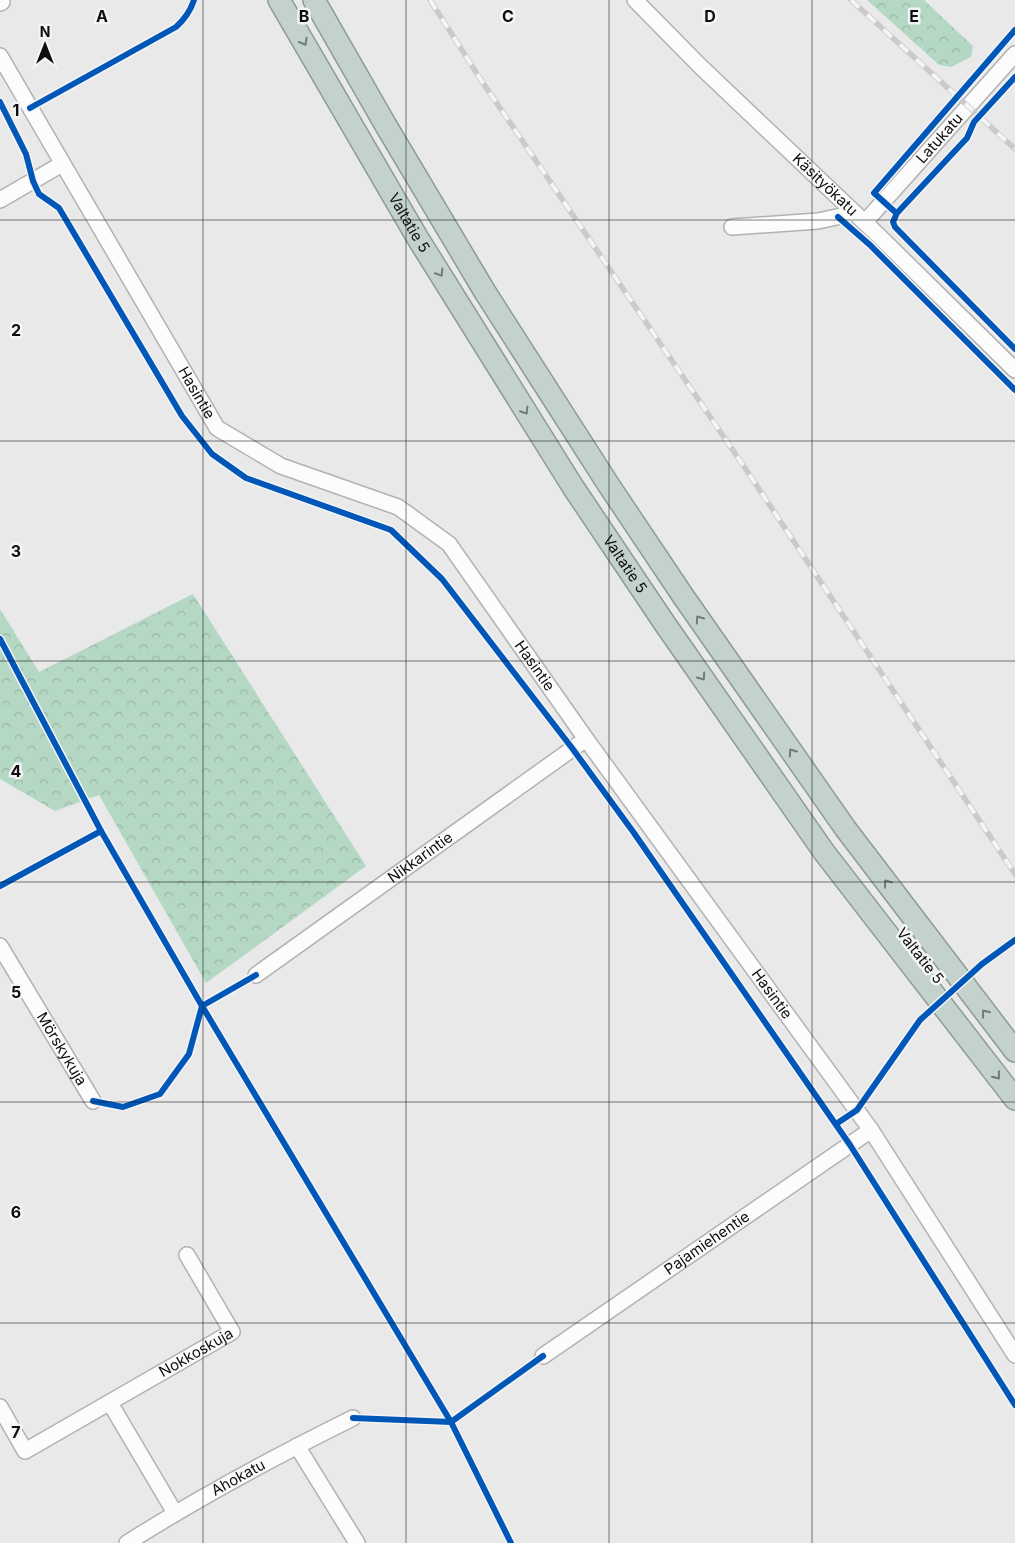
<svg xmlns="http://www.w3.org/2000/svg" width="1015" height="1543" font-family="Inter,sans-serif">
  <defs>
    <pattern id="forest-crowns" width="20" height="18" patternUnits="userSpaceOnUse" patternTransform="scale(1.25)"><rect width="20" height="18" fill="#b4d8c3"/><path d="M2 6a3 3 0 1 1 6 0M12 15a3 3 0 1 1 6 0" fill="none" stroke="#9ab8a6"/></pattern>
  </defs>
  <rect width="100%" height="100%" fill="#e9e9e9"/>
  <!-- forest -->
  <g fill="url(#forest-crowns)">
    <path d="M867,0h57l49,46 -2,11 -20,10 -12,-2z"/>
    <path d="M193,594l173,272 -160,117 -107,-188 -44,16 -55,-32v-170l39,63z"/>
  </g>
  <g fill="none" stroke-linecap="round" stroke-linejoin="round">
    <!-- minor casing -->
    <g stroke="#b2b2b2" stroke-width="18">
      <g id="minor">
        <path id="s1" d="M635,0l65,66 179,170 136,134"/>
        <path d="M0,3l2,-1"/>
        <path id="s2" d="M0,56l217,372 64,38 117,41 51,37 137,195 285,391 144,225"/>
        <path d="M0,200l62,-36"/>
        <path id="s3" d="M865,222l150,-168"/>
        <path d="M732,227l86,-6 37,-8"/>
        <path id="s4" d="M0,946l93,155"/>
        <path id="s5" d="M256,975l330,-236"/>
        <path id="s6" d="M543,1356l328,-226"/>
        <path d="M110,1403l65,110"/>
        <path id="s7" d="M0,1407l25,44 207,-119 -45,-77"/>
        <path d="M297,1446l60,97"/>
        <path id="s8" d="M127,1543c73,-46 149,-87 226,-125"/>
      </g>
    </g>
    <!-- highway casing -->
    <g stroke="#8d9b96" stroke-width="24">
      <g id="highway">
        <path id="s9" d="M279,0l138,237 156,250 92,137 159,228 191,247"/>
        <path d="M314,0l71,124 100,168 123,192 75,112 162,232 170,223"/>
      </g>
    </g>
    <!-- minor -->
    <use href="#minor" stroke="#fcfcfc" stroke-width="15"/>
    <!-- highway -->
    <use href="#highway" stroke="#c4d2cd" stroke-width="21"/>
    <!-- rail casing -->
    <g stroke="#cacacb" stroke-width="5.5">
      <g id="rail">
        <path d="M430,0l53,83 262,385 270,406"/>
        <path d="M851,0l164,149"/>
      </g>
    </g>
    <!-- rail -->
    <use href="#rail" stroke="#f5f5f7" stroke-width="4" stroke-dasharray="11" stroke-linecap="butt"/>
    <!-- cycleway casing -->
    <g stroke="#f5f5f7" stroke-width="9">
      <g id="cycleway">
        <path d="M1015,77l-41,45 -7,16 -70,75 -4,9 2,5 120,122"/>
        <path d="M0,102l26,52 7,27 6,13 20,14 123,208 30,38 34,24 145,52 51,49 130,169 62,85 216,312 165,260"/>
        <path d="M30,108l146,-81c9,-8 14,-15 18,-27"/>
        <path d="M894,211l-20,-18 141,-163"/>
        <path d="M838,217l32,28 145,145"/>
        <path d="M0,639l101,192 101,175 249,416 60,121"/>
        <path d="M0,886l101,-55"/>
        <path d="M93,1101l30,6 37,-13 29,-40 13,-48 54,-31"/>
        <path d="M836,1124l21,-14 63,-90 62,-56 33,-24"/>
        <path d="M353,1418l98,4 92,-66"/>
      </g>
    </g>
    <!-- cycleway -->
    <use href="#cycleway" stroke="#0057b8" stroke-width="6"/>
  </g>
  <!-- one-way arrows -->
  <defs><path id="oneway-chevron" d="M-2-3.5L2.5 0L-2 3.5" fill="none" stroke-width="1.6" stroke-linecap="round" stroke-linejoin="round" transform="scale(1.25)"/></defs>
  <g stroke="#727a78">
    <use href="#oneway-chevron" transform="translate(304 42) rotate(60)"/>
    <use href="#oneway-chevron" transform="translate(440 273) rotate(58)"/>
    <use href="#oneway-chevron" transform="translate(525 411) rotate(58)"/>
    <use href="#oneway-chevron" transform="translate(699 619) rotate(-125)"/>
    <use href="#oneway-chevron" transform="translate(702 677) rotate(55)"/>
    <use href="#oneway-chevron" transform="translate(792 752) rotate(-125)"/>
    <use href="#oneway-chevron" transform="translate(887 883) rotate(-127)"/>
    <use href="#oneway-chevron" transform="translate(985 1013) rotate(-128)"/>
    <use href="#oneway-chevron" transform="translate(997 1076) rotate(52)"/>
  </g>
  <!-- grid -->
  <path fill="none" stroke="#0e0e0f" stroke-width="1" stroke-opacity="0.55" d="M203,0v1543M406,0v1543M609,0v1543M812,0v1543M0,220h1015M0,441h1015M0,661h1015M0,882h1015M0,1102h1015M0,1323h1015"/>
  <g text-anchor="middle" stroke-width="5" stroke-linejoin="round" paint-order="stroke">
    <!-- street labels -->
    <g font-size="15" fill="#0e0e0f" stroke="#f5f5f7">
      <text dy="5" stroke="none"><textPath href="#s3" startOffset="112">Latukatu</textPath></text>
      <text dy="5" stroke="none"><textPath href="#s1" startOffset="265">Käsityökatu</textPath></text>
      <text dy="5" stroke="none"><textPath href="#s9" startOffset="258">Valtatie 5</textPath></text>
      <text dy="5" stroke="none"><textPath href="#s2" startOffset="390">Hasintie</textPath></text>
      <text dy="5" stroke="none"><textPath href="#s9" startOffset="662">Valtatie 5</textPath></text>
      <text dy="5" stroke="none"><textPath href="#s2" startOffset="841">Hasintie</textPath></text>
      <text dy="5" stroke="none"><textPath href="#s5" startOffset="202">Nikkarintie</textPath></text>
      <text transform="translate(920 956) rotate(52)" y="5">Valtatie 5</text>
      <text dy="5" stroke="none"><textPath href="#s2" startOffset="1246">Hasintie</textPath></text>
      <text dy="5" stroke="none"><textPath href="#s4" startOffset="120">Mörskykuja</textPath></text>
      <text dy="5" stroke="none"><textPath href="#s6" startOffset="199">Pajamiehentie</textPath></text>
      <text dy="5" stroke="none"><textPath href="#s7" startOffset="248">Nokkoskuja</textPath></text>
      <text dy="5" stroke="none"><textPath href="#s8" startOffset="129">Ahokatu</textPath></text>
    </g>
  </g>
  <g font-size="16" text-anchor="middle" font-weight="bold" fill="#0e0e0f" stroke="#f5f5f7" stroke-width="5" stroke-linejoin="round" paint-order="stroke">
    <text x="102" y="22">A</text>
    <text x="304" y="22">B</text>
    <text x="508" y="22">C</text>
    <text x="710" y="22">D</text>
    <text x="914" y="22">E</text>
    <text x="16" y="116">1</text>
    <text x="16" y="336">2</text>
    <text x="16" y="557">3</text>
    <text x="16" y="777">4</text>
    <text x="16" y="998">5</text>
    <text x="16" y="1218">6</text>
    <text x="16" y="1438">7</text>
  </g>
  <!-- north arrow -->
  <g transform="translate(45 45)" stroke="#f5f5f7" stroke-width="4" paint-order="stroke">
  <path d="M0-4L9 19L0 12L-9 19Z" fill="#0e0e0f"/>
  <text y="-8" font-size="14" font-weight="bold" text-anchor="middle" fill="#0e0e0f">N</text>
  </g>
</svg>
